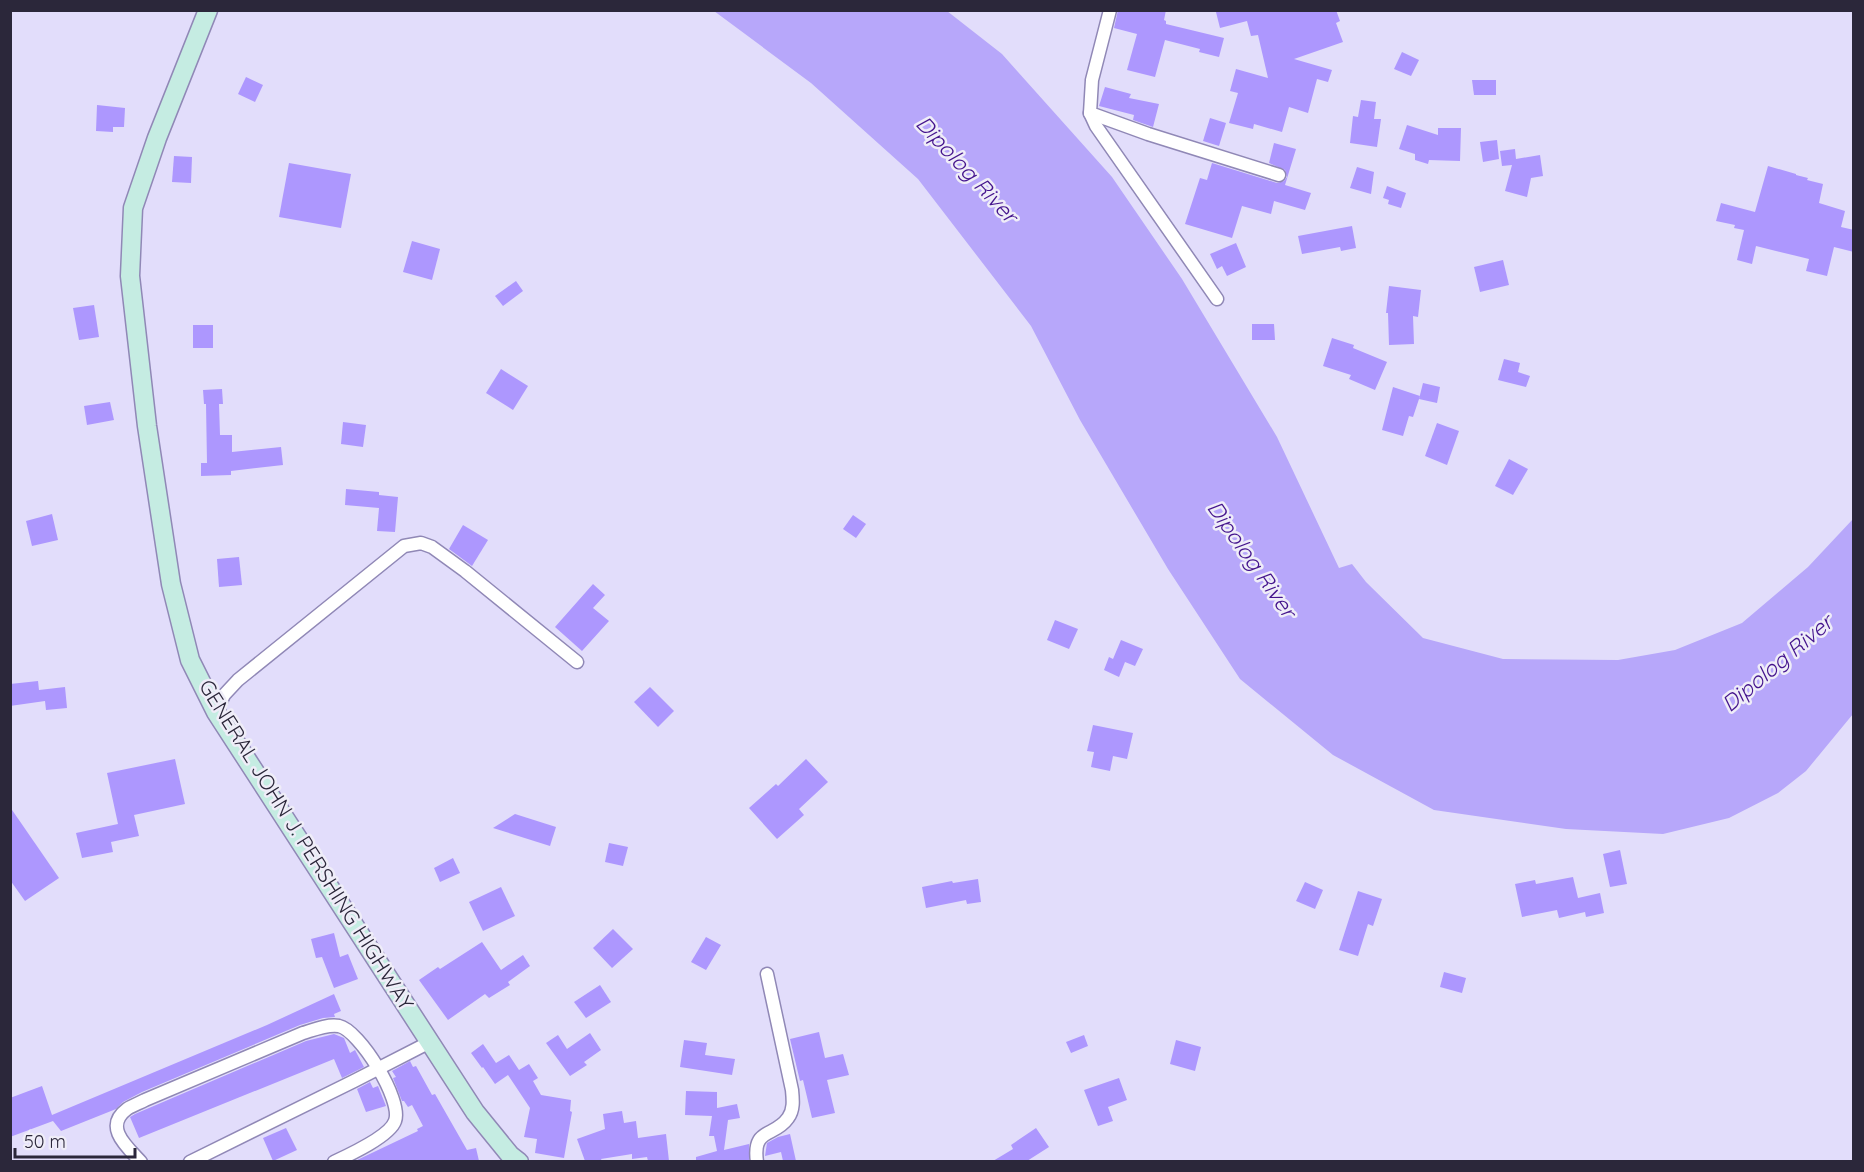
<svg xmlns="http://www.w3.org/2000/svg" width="1864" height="1172" font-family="Quicksand,sans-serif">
  <rect width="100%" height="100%" fill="#e2ddfb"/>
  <!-- water -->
  <path fill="#b7a7fa" d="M714,11h233l55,43 110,123 70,102 95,158 62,131 13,-4 14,18 57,56 80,21 115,1 57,-10 67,-27 66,-56 45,-48v195l-47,57 -28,22 -49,25 -66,16 -97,-5 -132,-19 -101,-55 -93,-76 -72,-110 -88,-149 -49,-94 -113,-147 -107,-96z"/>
  <!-- building -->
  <g fill="#ad97fe">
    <path d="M1118,10h48l-2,10 2,1v3l58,14 -5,19 -20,-5 1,-3 -35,-9 -10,37 -28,-7 10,-36 -23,-6z"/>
    <path d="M1224,10h112l4,11 -4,2 7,19 -49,17 38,11 -4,12 -11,-3 -9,34 -19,-6 -7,25 -28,-8 -1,5 -24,-6 9,-30 -8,-2 6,-22 32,9 -10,-43 -7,1 -4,-15 -27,7 -4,-16z"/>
    <path d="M1402,52l17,8 -8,16 -17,-7z"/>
    <path d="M246,77l17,8 -8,17 -17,-8z"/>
    <path d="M1472,80h24v15h-22z"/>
    <path d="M1105,87l26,7 -2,4 30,6 -6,23 -20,-7 1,-5 -35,-9z"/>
    <path d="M1361,100l15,2 -2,17h7l-4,28 -27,-4 3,-27 5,1z"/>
    <path d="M97,105l28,3 -1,19h-11v5l-17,-1z"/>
    <path d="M1210,118l16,5 -7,23 -16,-5z"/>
    <path d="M1407,125l31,10v-7h23l-1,33 -31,-1 -1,4 -13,-4v-6l-16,-5z"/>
    <path d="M1497,140l2,19 -16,3 -3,-20z"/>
    <path d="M1274,143l22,6 -11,36 26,8 -6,17 -31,-9 -3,13 -29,-8 -10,32 -47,-14 15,-46 7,2 5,-17 65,20 7,-2 3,-4 -2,-7 -16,-7z"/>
    <path d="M1515,149l1,10 24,-4 3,21 -12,2 -4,19 -22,-6 7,-26 -10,1 -2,-15z"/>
    <path d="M174,156l18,1 -1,26 -19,-1z"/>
    <path d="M289,163l62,11 -10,54 -62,-11z"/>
    <path d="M1768,166l28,8v1l12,3 -1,2 16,4 -4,19 26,8 -4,16 13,3v22l-20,-5 -7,29 -21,-5 3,-12 -53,-13 -4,18 -15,-4 7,-30 -10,-2 1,-3 -19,-4 5,-18 34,9z"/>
    <path d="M1357,167l17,5 -3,22 -21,-6z"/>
    <path d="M1387,186l19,7 -5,15 -13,-4 1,-4 -6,-2z"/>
    <path d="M1352,226l4,22 -15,3 -1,-4 -38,7 -4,-18z"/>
    <path d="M412,241l28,8 -8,31 -29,-8z"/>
    <path d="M1236,243l10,24 -19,9 -5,-10 -5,3 -7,-15z"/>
    <path d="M1503,260l6,25 -29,7 -6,-25z"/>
    <path d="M516,281l7,10 -20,15 -8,-10z"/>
    <path d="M1389,286l32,4 -3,27 -5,-1 1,28 -25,1 -1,-32h-2z"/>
    <path d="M94,305l5,32 -20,3 -6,-32z"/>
    <path d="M1252,324h22l1,16h-23z"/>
    <rect x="193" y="325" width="20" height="23"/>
    <path d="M1332,338l22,7 -1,3 34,14 -12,28 -26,-11 2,-4 -28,-9z"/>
    <path d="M1504,359l16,4 -2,9 12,4 -4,11 -28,-7z"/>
    <path d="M501,369l27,17 -15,24 -27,-17z"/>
    <path d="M1423,383l17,4 -3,16 -18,-4z"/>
    <path d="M1393,387l27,9 -7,21 -4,-1 -6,20 -21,-6z"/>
    <path d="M222,389l1,15h-4l1,31h12v17l49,-5 2,18 -52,6v4l-30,1v-13h6l-1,-59h-2l-1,-14z"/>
    <path d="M110,402l4,18 -27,5 -3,-19z"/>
    <path d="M343,422l23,3 -3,22 -22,-3z"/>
    <path d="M1437,423l22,8 -12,34 -22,-9z"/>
    <path d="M1509,459l19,10 -15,26 -18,-9z"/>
    <path d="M346,489l33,3v3l19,2 -3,35 -18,-1 2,-23 -34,-3z"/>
    <path d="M52,514l6,26 -26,6 -6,-25z"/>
    <path d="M853,515l13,9 -10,14 -13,-9z"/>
    <path d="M463,525l25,15 -16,26 -23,-17z"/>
    <path d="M239,557l3,28 -23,2 -2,-28z"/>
    <path d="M593,584l12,11 -12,13 16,13 -27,30 -27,-24z"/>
    <path d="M1055,620l23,9 -9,20 -22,-9z"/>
    <path d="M1121,640l22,9 -8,17 -10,-4 -6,15 -15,-7 5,-13 4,2z"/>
    <path d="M38,681l1,9 26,-3 2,21 -21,2 -1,-9 -35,5v-22z"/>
    <path d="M650,687l24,24 -16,16 -24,-25z"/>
    <path d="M1093,725l40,8 -6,26 -14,-3 -3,15 -19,-4 3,-15 -7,-1z"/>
    <path d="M175,759l10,45 -51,11 5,21 -28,6 2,10 -31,6 -6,-25 42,-9 -11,-51z"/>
    <path d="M806,759l22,23 -29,27 5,6 -27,24 -28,-31 27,-24 2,2z"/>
    <path d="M10,807l49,71 -34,23 -15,-21z"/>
    <path d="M515,814l41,13 -6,19 -57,-18z"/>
    <path d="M609,843l19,4 -5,19 -18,-4z"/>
    <path d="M1620,850l7,34 -17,3 -7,-33z"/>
    <path d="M453,858l7,15 -20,9 -6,-14z"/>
    <path d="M1573,877l5,21 22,-5 4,20 -18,4 -1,-5 -26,6 -2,-8 -35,7 -7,-33 20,-4 1,4z"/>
    <path d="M978,879l3,23 -14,2 -1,-4 -40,8 -4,-21 30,-6 1,2z"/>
    <path d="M1305,882l18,8 -8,19 -19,-8z"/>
    <path d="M501,887l14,29 -32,15 -14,-29z"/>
    <path d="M1358,891l24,8 -9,27 -5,-2 -10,32 -19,-6z"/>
    <path d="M613,929l20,20 -21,19 -19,-20z"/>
    <path d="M334,933l6,24 8,-3 10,25 -24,9 -12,-31 -6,1 -5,-19z"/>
    <path d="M706,937l15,8 -15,25 -15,-8z"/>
    <path d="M482,942l19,28 22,-15 7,11 -22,16 2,3 -21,13 -4,-4 -37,26 -29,-40 19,-13 2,2z"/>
    <path d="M1444,972l22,6 -4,15 -22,-6z"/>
    <path d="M600,985l11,17 -25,16 -12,-16z"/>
    <path d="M334,994l7,17 -7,3 1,3 -12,1 -23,7 -158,67 -19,10 -7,7 -55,22 -8,-10 -43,16v-39l32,-12 10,29 215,-90z"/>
    <path d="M819,1032l6,26 18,-4 6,21 -22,5 8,33 -23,5 -9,-38 -3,1 -10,-42z"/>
    <path d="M590,1033l11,17 -17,12 3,3 -17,11 -24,-33 12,-8 9,14z"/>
    <path d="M334,1034l10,4 6,15 5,-3 9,17 -22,11 -8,-19 -195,79 -9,-21 5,-3 171,-73z"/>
    <path d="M1084,1035l4,11 -17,7 -5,-11z"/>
    <path d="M684,1040l23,3 -2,12 30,4 -3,16 -52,-8z"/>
    <path d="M1176,1040l25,7 -6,24 -25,-7z"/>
    <path d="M483,1044l13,19 13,-8 10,15 10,-6 9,14 -5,3 8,14 30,5 -1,11 2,1 -8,46 -29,-5 2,-14 -13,-2 6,-29 -22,-33 -13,9 -12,-17 -1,1 -11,-15z"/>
    <path d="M410,1061l3,6 3,-1 16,29 3,-1 32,56 9,-2 3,13h-124l63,-30 -1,-2 6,-3 -11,-21 -4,2 -4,-6h-2l-9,-23 3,-1 -4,-6z"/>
    <path d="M1119,1078l8,22 -19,7 5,14 -15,5 -14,-36z"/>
    <path d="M370,1082l3,6 5,-2 8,20 -20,6 -9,-23z"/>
    <path d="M686,1091l31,1v16l20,-4 3,14 -12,2 -4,30 25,-6v16l-7,1h-46v-4l21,-6 -3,-15h-5l3,-20 -27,-1z"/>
    <path d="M622,1111l2,12 12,-2 2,17 28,-4 3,27h-21l-1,-4 -15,2v-5l-31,5 1,2h-17l-8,-22 28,-10 -2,-15z"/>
    <path d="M286,1128l11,22 -24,11 -10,-23z"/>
    <path d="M1036,1128l13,19 -22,14h-34l20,-12 -2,-4z"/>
    <path d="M790,1134l6,27h-13l-2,-9 -16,4 2,-13 11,-6z"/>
  </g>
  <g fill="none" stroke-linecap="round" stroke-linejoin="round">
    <!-- street casing -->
    <g stroke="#9088b6" stroke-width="15">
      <g id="street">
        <path d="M1110,10l-18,70 -2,33 58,21 131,41"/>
        <path d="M1090,113l6,13 121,173"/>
        <path d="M216,712l8,-17 14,-15 166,-134 17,-3 11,4 33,24 112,91"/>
        <path d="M141,1162c-14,-15 -38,-35 -14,-53 6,-4 13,-6 18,-9l158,-67c10,-3 24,-9 36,-7 20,4 64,74 56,95 -5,15 -46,34 -61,41"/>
        <path d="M190,1162l164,-81 76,-39"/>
        <path d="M757,1162c-5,-35 17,-24 31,-44 6,-8 5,-18 4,-28l-25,-116"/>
      </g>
    </g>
    <!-- secondary casing -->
    <g stroke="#9088b6" stroke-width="21">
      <path id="secondary" d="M208,10l-51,128 -24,70 -3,68 17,150 24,158 19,76 26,52 259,400 35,43 9,7"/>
    </g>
    <!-- street -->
    <use href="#street" stroke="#fff" stroke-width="12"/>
    <!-- secondary -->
    <use href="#secondary" stroke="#c5ece2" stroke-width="18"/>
  </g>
  <g text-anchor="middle" stroke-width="5" stroke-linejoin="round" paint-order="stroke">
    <!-- street labels -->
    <g font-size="21" fill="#2b273a" stroke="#efedf8">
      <text transform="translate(306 845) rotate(58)" y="7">GENERAL JOHN J. PERSHING HIGHWAY</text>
    </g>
    <!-- water labels -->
    <g font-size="22" font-style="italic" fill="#44148d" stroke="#efedf8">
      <text transform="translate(967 169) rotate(47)" y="8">Dipolog River</text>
      <text transform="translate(1252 559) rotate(55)" y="8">Dipolog River</text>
      <text transform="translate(1777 663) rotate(-40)" y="8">Dipolog River</text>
    </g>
  </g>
  <!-- border -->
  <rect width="1864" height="1172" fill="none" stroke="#2b273a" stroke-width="24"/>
  <!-- scale -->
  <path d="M15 1148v9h120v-9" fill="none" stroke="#2b273a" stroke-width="3"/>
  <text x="24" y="1148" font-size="18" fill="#2b273a" stroke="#efedf8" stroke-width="4.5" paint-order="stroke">50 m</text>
</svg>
